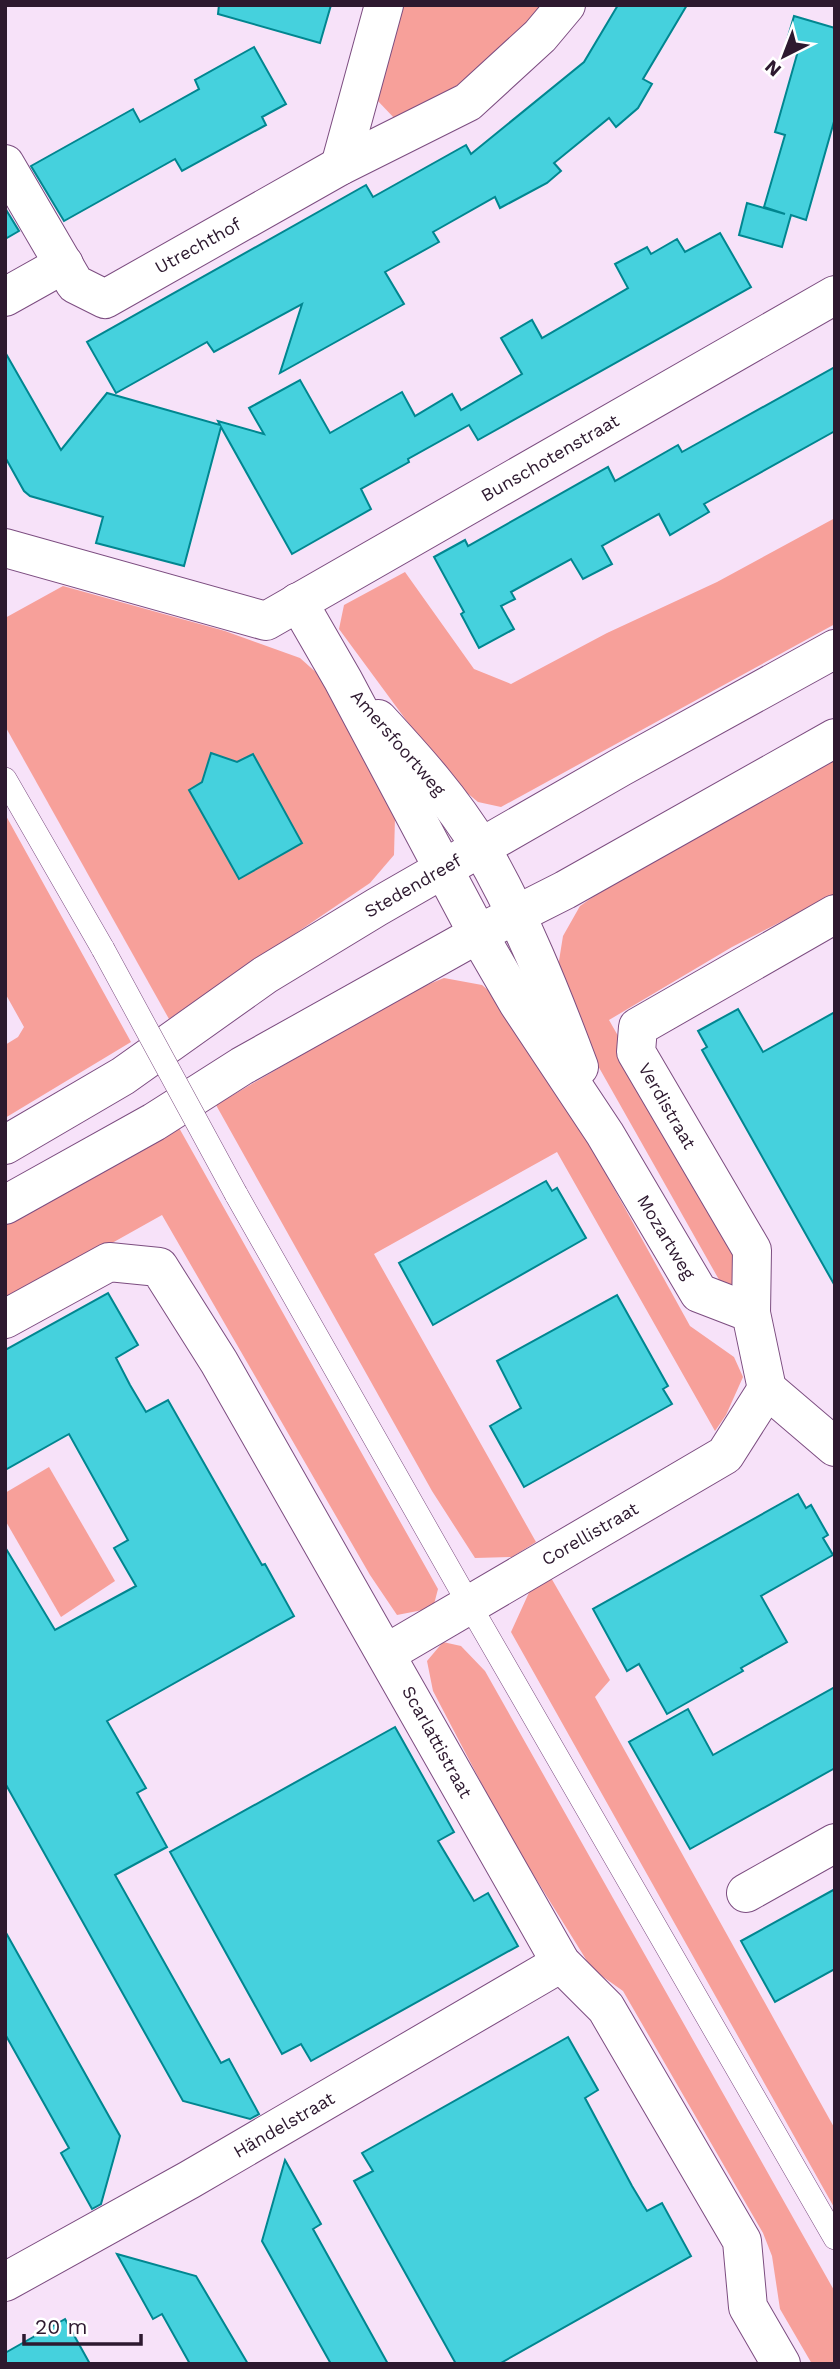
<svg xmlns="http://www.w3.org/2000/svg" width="840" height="2369" font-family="'Work Sans',sans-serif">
  <rect width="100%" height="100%" fill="#f7e2f9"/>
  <!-- green -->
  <g fill="#f7a09a">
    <path d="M402,5h144l-55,61 -95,54 -20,-21z"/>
    <path d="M835,518v106l-334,183 -23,-5 -30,-25 -109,-148 5,-24 61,-33 69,97 37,15 96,-51 110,-51z"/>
    <path d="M63,586l162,45 75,27 28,25 67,134 -1,38 -24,28 -201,136 -164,-293v-108z"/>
    <path d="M835,759v135l-103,53 -123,73 142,250 -14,15h-15l-155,-274 -9,-44 5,-31 17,-30 37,-26z"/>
    <path d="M5,814l126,228 -126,76v-73l13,-8 6,-10 -19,-34z"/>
    <path d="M444,978l38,7 31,26 56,96 121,219 44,31 9,20 -17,38 -11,16 -158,-279 -183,102 162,288 -24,15 -37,1 -43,-67 -216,-386 193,-113z"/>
    <path d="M178,1126l260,463 -5,19 -36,7 -27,-40 -208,-360 -157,88v-78z"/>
    <path d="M49,1467l66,114 -54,36 -56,-97v-27z"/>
    <path d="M550,1576l60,104 -15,17 240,432v80l-324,-577 21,-46z"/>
    <path d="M443,1642l18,4 24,25 350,621v72h-23l-32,-55 -8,-53 -9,-23 -140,-242 -31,-22 -84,-135 -75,-143 -6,-30z"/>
  </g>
  <!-- building -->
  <g fill="#45d1dd" stroke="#008690" stroke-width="2">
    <path d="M219,5h112l-11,38 -102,-29z"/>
    <path d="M618,5h69l-44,74 9,5 -14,24 -22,19 -7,-9 -28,23 -27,22 7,8 -14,12 -47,25 -5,-11 -62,35 6,10 -54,30 19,32 -124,69 22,-69 -88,48 -7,-10 -91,51 -29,-51 279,-157 7,12 93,-52 5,9 113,-92z"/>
    <path d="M794,16l41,12v90l-29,102 -15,-5 -9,32 -43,-12 8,-32 38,11 -21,-7 21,-72 -10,-3 23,-81 -13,-4z"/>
    <path d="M254,47l32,57 -24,13 4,8 -84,46 -7,-12 -111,62 -33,-55 102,-57 7,13 59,-33 -4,-9z"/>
    <path d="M5,208l14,23 -14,8z"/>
    <path d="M720,233l31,54 -273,153 -9,-15 -61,34 1,3 -48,27 10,20 -79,45 -71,-127 -37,139 -88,-23 7,-26 -73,-21 -6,-5 -19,-34v-105l56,98 46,-57 113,32 -2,-4 46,13 -15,-26 51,-28 30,53 72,-41 13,24 37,-22 9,16 61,-36 -21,-36 31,-18 10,18 86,-50 -13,-24 32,-17 4,7 26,-15 8,13z"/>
    <path d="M835,367v64l-131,73 5,8 -39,23 -11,-21 -57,32 10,18 -29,15 -12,-20 -60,33 4,7 -14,7 13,23 -35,19 -18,-34 3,-2 -30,-55 31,-17 3,6 140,-79 7,14 63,-36 4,7z"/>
    <path d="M211,753l26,9 16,-8 49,89 -63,36 -50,-89 13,-8z"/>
    <path d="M738,1009l25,43 72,-40v274l-133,-236 5,-3 -9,-16z"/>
    <path d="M546,1181l6,10 5,-3 29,50 -153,87 -34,-62z"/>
    <path d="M108,1293l30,52 -22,13 14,27 16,27 22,-12 94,165 3,-1 29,52 -187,105 39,67 -9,5 30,54 -52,28 106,188 8,-4 30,55 -9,5 -67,-18 -178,-318v-236l50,83 81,-44 -22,-38 14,-8 -59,-106 -64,36v-120z"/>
    <path d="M617,1295l51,91 -5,3 9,15 -148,83 -34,-61 31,-18 -24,-47z"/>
    <path d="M798,1494l8,14 5,-3 17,30 -5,3 10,17 -72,41 26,46 -46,26 2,3 -76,43 -28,-50 -12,7 -34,-62z"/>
    <path d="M835,1687v81l-145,81 -61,-107 59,-33 25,46z"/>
    <path d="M395,1727l59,105 -16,9 36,60 14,-8 30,53 -207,115 -10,-17 -19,10 -112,-202z"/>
    <path d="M835,1889v80l-60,33 -34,-61z"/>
    <path d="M5,1931l115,205 -19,68 -9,5 -31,-56 8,-5 -64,-114z"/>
    <path d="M568,2037l30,53 -13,8 47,88 15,25 15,-8 29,53 -192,108h-43l-102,-183 19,-10 -11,-18z"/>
    <path d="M285,2160l36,64 -8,5 75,135h-57l-69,-123z"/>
    <path d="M117,2254l79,22 52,88h-58l-28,-50 -9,5z"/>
    <path d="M65,2319l25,45h-85v-11z"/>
  </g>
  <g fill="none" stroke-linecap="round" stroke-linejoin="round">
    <!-- lane casing -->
    <g stroke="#7c4d80" stroke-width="24">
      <g id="lane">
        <path d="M5,779l98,170"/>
        <path d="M236,1194l233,410 366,634"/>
      </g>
    </g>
    <!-- street casing -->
    <g stroke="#7c4d80" stroke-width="40">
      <g id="street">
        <path d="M5,164l70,120 30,15 235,-133 128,-64 72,-66 26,-31"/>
        <path d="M340,166l44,-161"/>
        <path d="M5,297l59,-33"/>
        <path d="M5,548l261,73 569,-326"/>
        <path d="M298,602l45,78 135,254 40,69 87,131 94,159 52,20 16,76 68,58"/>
        <path d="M378,719c37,40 75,82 103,129 40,69 70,144 98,219"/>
        <path d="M751,1313l1,-63 -116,-198 2,-25 197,-113"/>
        <path d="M5,1319l104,-57 50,5 60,95 342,601 45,45 136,233 6,66 33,57"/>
        <path d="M387,1653l338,-198 42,-66"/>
        <path d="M746,1893l89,-50"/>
        <path d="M5,2282l184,-102 372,-217"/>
      </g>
    </g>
    <!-- secondary casing -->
    <g stroke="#7c4d80" stroke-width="40">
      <g id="secondary">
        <path d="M5,1145l118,-69 142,-101 112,-68 244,-140 214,-118"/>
        <path d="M5,1205l149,-83 88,-56 236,-132 87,-44 270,-152"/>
      </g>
    </g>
    <!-- lane -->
    <use href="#lane" stroke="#fff" stroke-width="23"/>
    <!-- street -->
    <use href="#street" stroke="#fff" stroke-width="38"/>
    <!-- secondary -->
    <use href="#secondary" stroke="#fff" stroke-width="38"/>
    <!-- lane-bridge casing -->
    <g stroke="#7c4d80" stroke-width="24" stroke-linecap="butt">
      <path id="lane-bridge" d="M103,949l133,245"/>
    </g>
    <!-- lane-bridge -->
    <use href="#lane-bridge" stroke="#fff" stroke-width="23"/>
  </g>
  <g text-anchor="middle" stroke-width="5" stroke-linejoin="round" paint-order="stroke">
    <!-- street labels -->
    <g font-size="18" fill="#2d192f" stroke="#fff">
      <text transform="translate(198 246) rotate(-29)" y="6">Utrechthof</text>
      <text transform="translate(550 458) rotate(-30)" y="6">Bunschotenstraat</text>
      <text transform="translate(398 743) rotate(49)" y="6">Amersfoortweg</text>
      <text transform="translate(413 886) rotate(-30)" y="6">Stedendreef</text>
      <text transform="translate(667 1106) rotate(60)" y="6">Verdistraat</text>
      <text transform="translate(666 1237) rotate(59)" y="6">Mozartweg</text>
      <text transform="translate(590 1534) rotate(-30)" y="6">Corellistraat</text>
      <text transform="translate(437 1742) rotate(61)" y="6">Scarlattistraat</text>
      <text transform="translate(284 2125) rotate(-30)" y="6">Händelstraat</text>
    </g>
  </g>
  <!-- border -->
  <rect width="840" height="2369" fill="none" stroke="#2d192f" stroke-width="14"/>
  <!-- north arrow -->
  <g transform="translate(784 56) rotate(222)" stroke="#ffffff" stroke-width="5" paint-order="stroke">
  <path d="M0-5L12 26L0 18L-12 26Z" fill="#2d192f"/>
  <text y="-10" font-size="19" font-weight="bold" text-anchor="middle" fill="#2d192f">N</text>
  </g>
  <!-- scale -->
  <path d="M24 2334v10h117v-10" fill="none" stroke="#2d192f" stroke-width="3.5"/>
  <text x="35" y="2334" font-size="21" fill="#2d192f" stroke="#ffffff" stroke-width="5" paint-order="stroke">20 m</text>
</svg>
